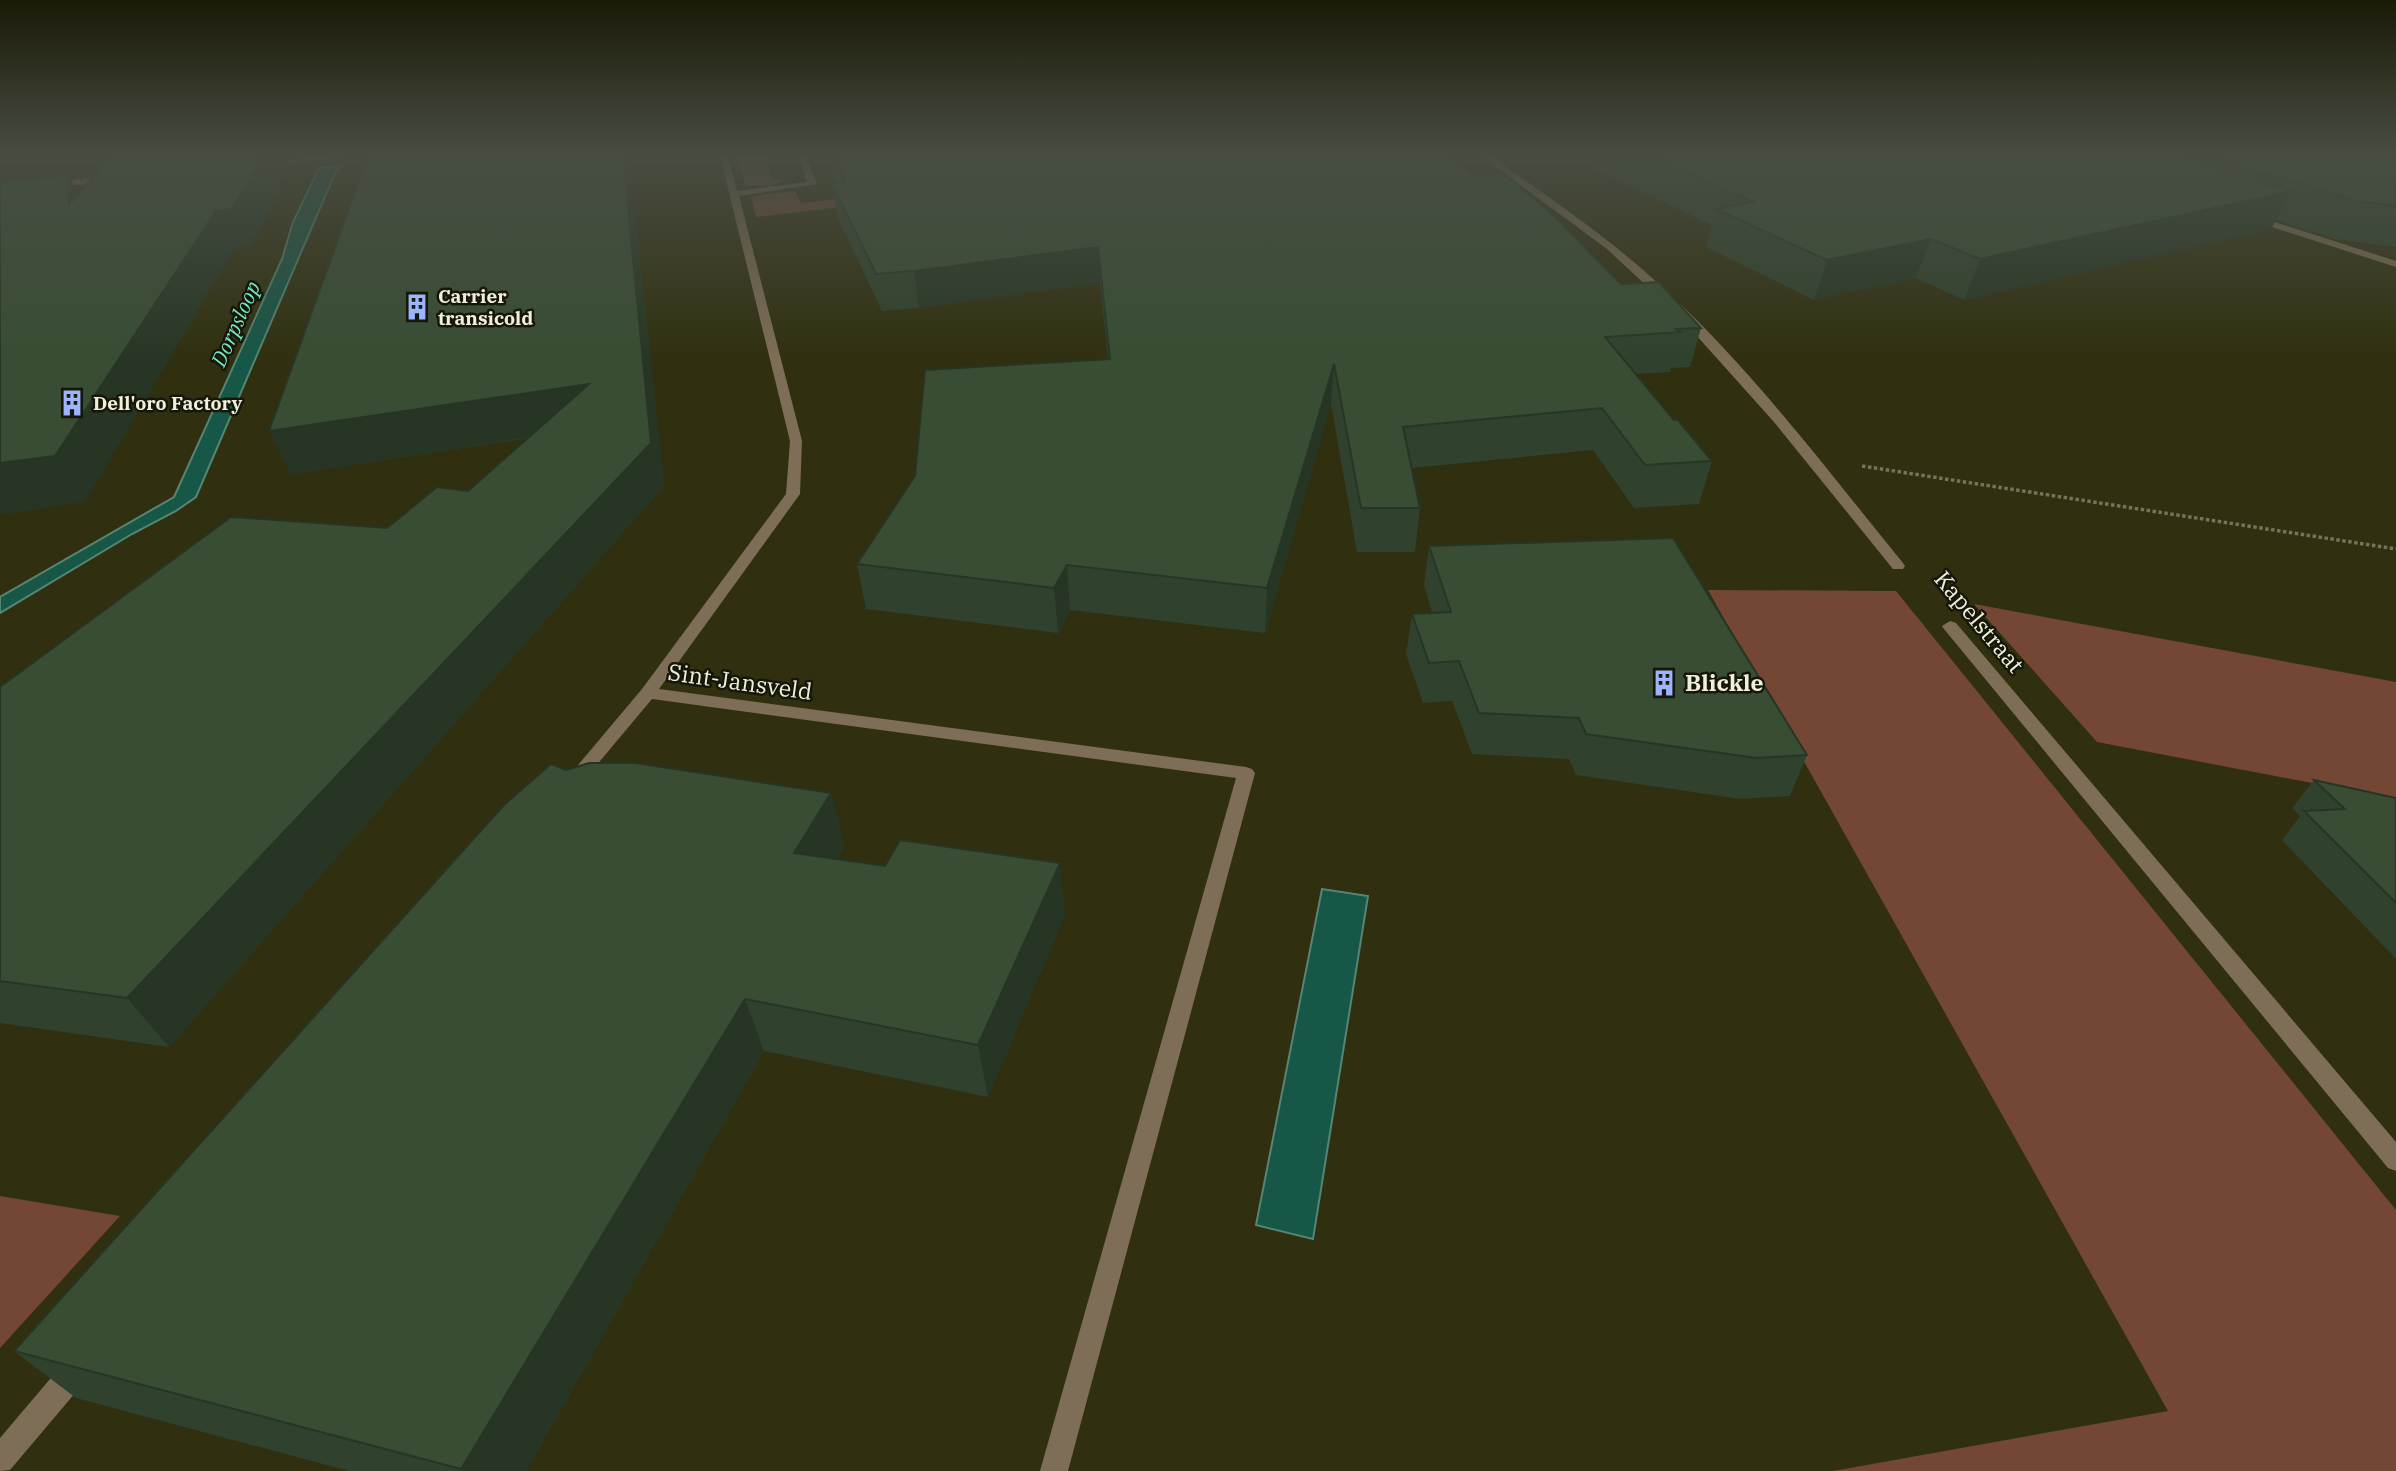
<svg xmlns="http://www.w3.org/2000/svg" width="2396" height="1471" font-family="'IBM Plex Serif',serif">
  <rect width="100%" height="100%" fill="#302f0f"/>
  <!-- green -->
  <g fill="#744735">
    <path d="M736,156h29l6,23 14,1 -16,6h-23z"/>
    <path d="M1181,159l19,6 -444,52 -5,-21 44,-5 6,12z"/>
    <path d="M1708,590l188,1 500,619v261h-563l335,-60z"/>
    <path d="M1974,604l422,78v117l-299,-57z"/>
    <path d="M0,1196l120,20 -120,132z"/>
  </g>
  <!-- water -->
  <g fill="#165747" stroke="#578574" stroke-width="2">
    <path d="M342,166l-6,5 -140,326 -20,14 -44,23 -132,79v-16l174,-100 108,-238 11,-37 26,-54z"/>
    <path d="M1322,889l46,7 -55,343 -57,-14z"/>
  </g>
  <g fill="none" stroke-linecap="round" stroke-linejoin="round">
    <!-- path -->
    <path stroke="#747458" stroke-width="3.5" stroke-dasharray="3.5 2.5" stroke-linecap="butt" d="M1862,466l534,83"/>
    <!-- minor -->
    <g fill="#7f6e57" fill-rule="evenodd">
      <path d="M323,156h31l-91,11 -4,-3z"/>
      <path d="M720,156h8l9,35 70,-9 -9,-26h8l11,28 -78,12 63,245 -2,53 -141,195 587,78 6,2 3,4 -187,698h-28l196,-693 -584,-79 -72,86h-12l-3,-4 3,-4 74,-88 144,-195 4,-53z"/>
      <path d="M1481,156h10c54,39 110,76 160,121 95,84 172,188 252,286l2,3 -2,3h-10l-119,-147 -95,-106 -72,-67z"/>
      <path d="M113,176l3,1v4l-66,7 -5,-3 5,-3z"/>
      <path d="M2253,215l143,46v6l-146,-47 -2,-2z"/>
      <path d="M1950,621l6,2 440,519v29l-8,-3 -444,-539 -2,-3z"/>
      <path d="M77,1355l10,4 4,10 -4,10 -77,91 -10,1v-33l67,-79z"/>
    </g>
  </g>
  <!-- wall -->
  <g fill="#30422d">
    <path d="M368,156h261l35,330 -495,561 -169,-24v-336l387,-159 81,-37 61,-53 -238,36z"/>
    <path d="M827,156h618l176,128 80,44 -11,39 -19,1 -1,4 -34,2 38,46 38,41 -13,43 -65,4 -41,-58 -181,18 8,40 -5,44h-58l-26,-148 -66,229 -195,-23 -12,23 -192,-24 -9,-45 251,-205 -8,-76 -181,25 -37,3 -44,-93 -6,-34 6,-1z"/>
    <path d="M1568,156h828v91l-61,-8 -59,-19 -5,9 -307,71 -48,-22 -102,22 -108,-53 6,-22z"/>
    <path d="M1429,546l378,209 -17,41 -49,3 -165,-24 -7,-16 -97,-5 -20,-53 -29,2 -17,-49 6,-40 20,-1 -8,-28z"/>
    <path d="M566,770l265,23 13,53 -7,13 228,56 -77,182 -224,-46 -238,420h-177l-273,-73 -62,-47z"/>
    <path d="M2314,780l82,18v161l-114,-119 18,-24 -8,-8z"/>
  </g>
  <!-- shaded-wall -->
  <g fill="#273624">
    <path d="M139,156h156l-11,1 5,11 -11,20 2,4 -30,55 -16,2 -149,253 -85,13v-52l216,-252z"/>
    <path d="M623,156h6l35,330 -495,561 -42,-49 524,-555z"/>
    <path d="M68,175l21,37 -20,-7z"/>
    <path d="M2291,191l-20,38 -307,71 16,-41z"/>
    <path d="M1931,239l-15,39 -102,22 13,-40z"/>
    <path d="M1098,247l2,36 -181,25 -5,-37z"/>
    <path d="M1334,364l-3,40 -66,229 2,-45z"/>
    <path d="M589,384l14,42 -312,48 -22,-43z"/>
    <path d="M1067,565l3,45 -12,23 -4,-45z"/>
    <path d="M831,793l13,53 -34,59 -16,-52z"/>
    <path d="M1060,863l5,52 -77,182 -10,-52z"/>
    <path d="M745,999l19,52 -238,420h-63l-2,-2z"/>
  </g>
  <!-- building -->
  <g fill="#384d34" stroke="#273624" stroke-width="2">
    <path d="M111,156h153l-32,53 -16,2 -161,245 -55,7v-280l68,-8 1,30z"/>
    <path d="M368,156h255l28,287 -524,555 -127,-17v-294l231,-170 156,11 50,-41 31,4 121,-107 -320,47z"/>
    <path d="M834,156h611l28,20 32,-2 51,44 65,66 38,-2 42,46 -25,1 4,3 -75,5 69,83 3,-1 35,42 -67,4 -43,-57 -199,19 17,81h-59l-27,-144 -67,224 -200,-23 -13,23 -197,-24 58,-88 10,-106 185,-11 -12,-112 -184,24 -38,3 -44,-90 13,-2z"/>
    <path d="M1650,156h525l116,35 -311,68 -49,-20 -104,21 -111,-51 37,-7z"/>
    <path d="M2206,156h190v50l-39,-5z"/>
    <path d="M1673,538l134,217 -51,3 -170,-24 -7,-16 -100,-5 -20,-52 -30,2 -17,-49 39,-2 -22,-66z"/>
    <path d="M589,763h47l195,30 -37,60 91,13 15,-26 160,23 -82,182 -233,-46 -284,470 -447,-118 490,-546 47,-41 15,6z"/>
    <path d="M2314,780l82,18v105l-92,-92 41,-2z"/>
  </g>
  <!-- sky -->
  <linearGradient id="sky" x2="0" y2="1"><stop stop-color="#1a1a08"/><stop offset="0.43" stop-color="#484d42"/><stop offset="1" stop-color="#484d42" stop-opacity="0"/></linearGradient>
  <rect width="2396" height="362" fill="url(#sky)"/>
  <!-- icons -->
  <defs>
    <g id="building-bare" transform="scale(2.1)"><path d="M-4-6H4V6H1V3H-1V6H-4ZM-2.5-4.3h1.7v1.8h-1.7ZM.8-4.3h1.7v1.8H.8ZM-2.5-1h1.7V.8h-1.7ZM.8-1h1.7V.8H.8Z" fill="#9bb4fd" stroke="#161609" stroke-width="2.5" paint-order="stroke"/></g>
  </defs>
  <g fill-rule="evenodd">
    <use href="#building-bare" x="417" y="307"/>
    <use href="#building-bare" x="72" y="403"/>
    <use href="#building-bare" x="1664" y="683"/>
  </g>
  <g text-anchor="middle" stroke-width="5" stroke-linejoin="round" paint-order="stroke">
    <!-- far-poi labels -->
    <g font-size="19" font-weight="bold" fill="#efefdc" stroke="#161609" text-anchor="start">
      <text x="438" y="303">Carrier<tspan x="438" dy="22">transicold</tspan></text>
      <text x="93" y="410">Dell'oro Factory</text>
    </g>
    <!-- far-water labels -->
    <g font-size="21" font-style="italic" fill="#73e8c6" stroke="#161609">
      <text transform="translate(236 324) rotate(-66)" y="7">Dorpsloop</text>
    </g>
    <!-- street labels -->
    <g font-size="23" fill="#efefdc" stroke="#161609">
      <text transform="translate(1979 622) rotate(50)" y="8">Kapelstraat</text>
      <text transform="translate(740 682) rotate(8)" y="8">Sint-Jansveld</text>
    </g>
    <!-- poi labels -->
    <g font-size="23" font-weight="bold" fill="#efefdc" stroke="#161609" text-anchor="start">
      <text x="1685" y="691">Blickle</text>
    </g>
  </g>
</svg>
